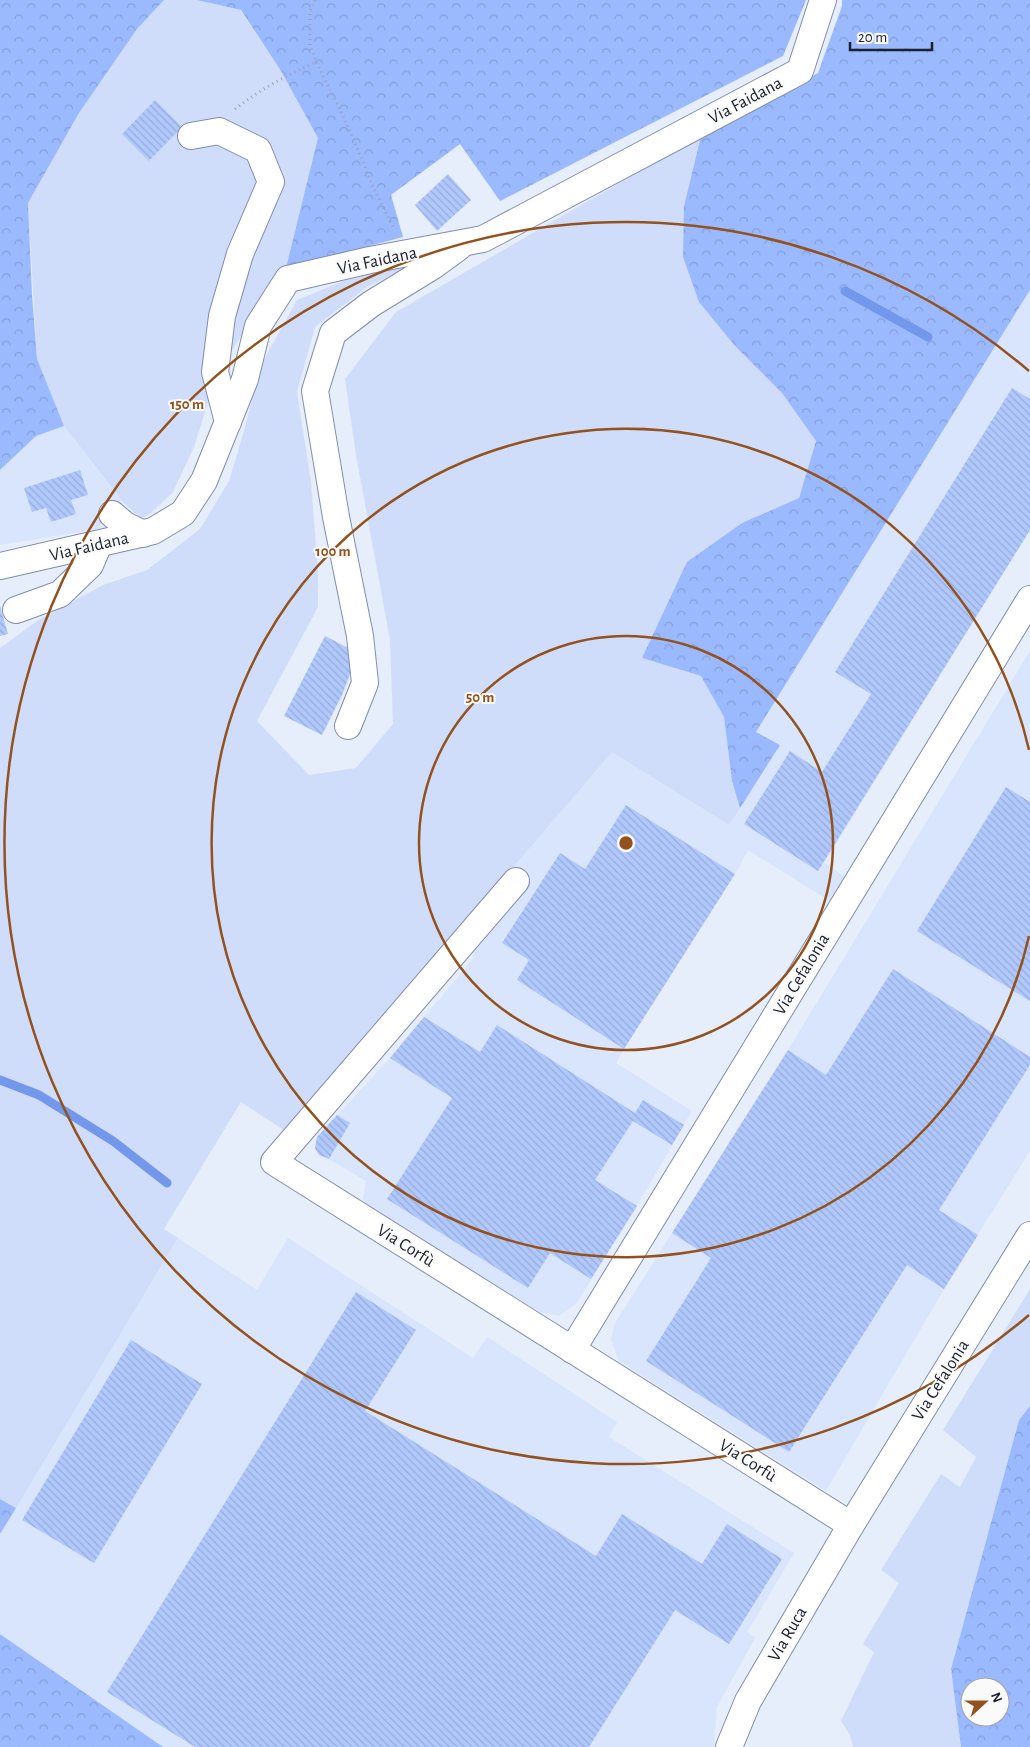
<svg xmlns="http://www.w3.org/2000/svg" width="1030" height="1747" font-family="'Alegreya Sans',sans-serif">
  <defs>
    <pattern id="forest-crowns" width="20" height="18" patternUnits="userSpaceOnUse" patternTransform="scale(1.25)"><rect width="20" height="18" fill="#9ab9fe"/><path d="M2 6a3 3 0 1 1 6 0M12 15a3 3 0 1 1 6 0" fill="none" stroke="#849fda"/></pattern>
    <pattern id="building-back-hatch" width="6" height="6" patternUnits="userSpaceOnUse" patternTransform="scale(1.25)"><rect width="6" height="6" fill="#b0c8fc"/><path d="M-1 5l2 2M0 0l6 6M5-1l2 2" fill="none" stroke="#97acd8"/></pattern>
  </defs>
  <rect width="100%" height="100%" fill="#e6edfb"/>
  <!-- built -->
  <g fill="#d9e5fd">
    <path d="M1030,290v240l-206,333 24,16 -15,24 -85,-53 -13,24 -111,175 -8,14 76,48 -55,95 -61,98 -17,12 -19,-4 -167,-98 -10,-14 3,-19 -37,-22 -10,-4 -4,-7 2,-11 73,-79 83,-99 1,-14 34,-71 104,-123 117,74 50,-81 -23,-12z"/>
    <path d="M64,426l59,77 -25,26 -98,16v-75l36,-34z"/>
    <path d="M1030,651v500l-86,138 -118,202 -207,-130 -8,-22 4,-16 173,-273z"/>
    <path d="M178,1238l79,52 31,-52 185,120 14,-21 130,85 -8,15 185,116 -47,79 8,6 -38,69 -3,40h-551l-163,-113v-100z"/>
  </g>
  <!-- green -->
  <g fill="#cfddfb">
    <path d="M164,0h33l43,10 41,61 38,67 -33,130 -12,14 -58,95 -22,70 -21,45 -22,21 -10,6 -18,-17 -59,-76 -27,-67 -9,-156 51,-90 58,-84z"/>
    <path d="M701,136l-17,70 52,141 46,46 34,48 -17,57 -57,25 -100,135 59,18 23,41 8,64 8,27 -11,17 -117,-73 -325,380 -46,-30 -77,127 14,9 -162,270 -16,-9v-851l40,-29 63,-34 44,-15 53,-41 29,-48 15,-50 17,-66 36,-65 49,-20 64,-15 -43,22 -52,40 -18,65 14,90 7,92v33l-61,114 52,54 47,-7 37,-44 -3,-84 -34,-185 -11,-76 51,-67z"/>
    <path d="M1030,1289v117l-11,14 -68,249 10,78h-108l-3,-12 -9,-14 33,-69 -11,-8 36,-61 -18,-13 60,-96 19,13 16,-30 -33,-27z"/>
  </g>
  <!-- forest -->
  <g fill="url(#forest-crowns)" fill-rule="evenodd">
    <path d="M0,0h164l-27,29 -58,84 -51,90 4,92 5,64 27,67 -28,10 -36,34z"/>
    <path d="M197,0h609l-23,56 -283,145 -40,-57 -69,51 12,42 -117,31 32,-130 -37,-67 -40,-61z"/>
    <path d="M842,0h188v290l-274,442 24,13 -40,63 -8,-27 -8,-64 -23,-41 -59,-18 45,-96 55,-39 57,-25 17,-57 -34,-48 -46,-46 -37,-45 -16,-45 1,-51 17,-70 117,-63 24,-67z"/>
    <path d="M1030,1406v341h-69l-10,-78 68,-249zM970,1687h30v30h-30z"/>
    <path d="M0,1499l16,9 -16,26z"/>
    <path d="M0,1634l163,113h-163z"/>
  </g>
  <g fill="none" stroke-linecap="round" stroke-linejoin="round">
    <!-- stream -->
    <g stroke="#7397ea" stroke-width="9">
      <path d="M845,291l83,46"/>
      <path d="M0,1080l39,15 74,46 54,42"/>
    </g>
  </g>
  <!-- building -->
  <g fill="url(#building-back-hatch)">
    <path d="M155,100l27,27 -33,34 -27,-27z"/>
    <path d="M448,174l23,26 -34,31 -22,-26z"/>
    <path d="M1012,388l18,11v131l-212,341 -74,-47 46,-73 32,21 49,-78 -36,-22z"/>
    <path d="M80,470l8,25 -17,5 5,14 -25,8 -5,-14 -14,4 -8,-24z"/>
    <path d="M0,606l8,28 -8,2z"/>
    <path d="M325,636l33,17 -16,42 -20,40 -38,-19z"/>
    <path d="M1006,787l24,15v199l-113,-70z"/>
    <path d="M626,805l109,69 -111,175 -107,-69 12,-20 -27,-17 58,-90 25,16z"/>
    <path d="M893,969l137,88v8l-91,145 39,25 -34,54 -37,-24 -118,187 -143,-91 65,-103 -39,-25 116,-183 38,25z"/>
    <path d="M424,1017l56,35 17,-27 138,88 8,-13 41,25 -12,20 -39,-24 -38,59 42,26 -46,73 -41,-26 -22,35 -141,-89 65,-101 -62,-40z"/>
    <path d="M337,1115l13,8 -21,36 -10,-4 -4,-7 2,-11z"/>
    <path d="M356,1292l60,38 -51,81 231,145 26,-42 80,50 25,-40 55,35 -53,85 -54,-34 -86,137h-394l-88,-55z"/>
    <path d="M131,1340l71,44 -108,179 -72,-43z"/>
  </g>
  <g fill="none" stroke-linecap="round" stroke-linejoin="round">
    <!-- minor casing -->
    <g stroke="#808ead" stroke-width="28">
      <g id="minor">
        <path d="M191,136l28,-5 39,19 13,32 -31,72 -18,62 -7,56 13,50"/>
        <path d="M112,514l13,11 18,9"/>
        <path d="M0,566l153,-35 30,-18 21,-32 41,-102 13,-53 30,-47 82,-19 113,-21 317,-168 23,-71"/>
        <path d="M16,610l44,-16 30,-29 9,-21"/>
        <path d="M348,726l17,-43 -5,-47 -24,-119 -21,-126 18,-58 38,-29 62,-38 26,-19"/>
        <path d="M516,881l-242,281 577,363"/>
        <path d="M572,1350l458,-751"/>
        <path d="M729,1747l19,-46 103,-176 179,-290"/>
      </g>
    </g>
    <!-- path -->
    <g stroke="#9ca2b0" stroke-width="3" stroke-dasharray="1 4" stroke-linecap="butt">
      <path d="M315,0l-5,11v35l11,26 17,33 25,56 6,18 24,48"/>
      <path d="M235,109c26,-20 52,-34 81,-47"/>
    </g>
    <!-- minor -->
    <use href="#minor" stroke="#fff" stroke-width="26"/>
  </g>
  <!-- distance rings -->
  <g fill="none" stroke="#93521d" stroke-width="2.5">
    <circle cx="626" cy="843" r="207"/>
    <path d="M1029 936A414 414 0 1 1 1029 750"/>
    <path d="M1029 1315A621 621 0 1 1 1029 371"/>
  </g>
  <g text-anchor="middle" stroke-width="4" stroke-linejoin="round" paint-order="stroke">
    <!-- street labels -->
    <g font-size="18" fill="#1b212d" stroke="#fafafa">
      <text transform="translate(745 100) rotate(-28)" y="6">Via Faidana</text>
      <text transform="translate(377 260) rotate(-12)" y="6">Via Faidana</text>
      <text transform="translate(89 546) rotate(-13)" y="6">Via Faidana</text>
      <text transform="translate(801 974) rotate(-59)" y="6">Via Cefalonia</text>
      <text transform="translate(406 1245) rotate(32)" y="6">Via Corfù</text>
      <text transform="translate(940 1380) rotate(-58)" y="6">Via Cefalonia</text>
      <text transform="translate(748 1460) rotate(32)" y="6">Via Corfù</text>
      <text transform="translate(787 1634) rotate(-60)" y="6">Via Ruca</text>
    </g>
  </g>
  <circle cx="626" cy="843" r="8" fill="#93521d" stroke="#fafafa" stroke-width="2.5"/>
  <g font-size="15" text-anchor="middle" font-weight="bold" fill="#93521d" stroke="#fafafa" stroke-width="4" stroke-linejoin="round" paint-order="stroke">
    <text x="187" y="409">150 m</text>
    <text x="333" y="556">100 m</text>
    <text x="480" y="702">50 m</text>
  </g>
  <!-- north arrow -->
  <g transform="translate(985 1702) rotate(69)"><circle r="24" fill="#fafafa" stroke="#a1a3a8"/>
  <path d="M0-4L9 19L0 12L-9 19Z" fill="#93521d"/>
  <text y="-8" font-size="14" font-weight="bold" text-anchor="middle" fill="#1b212d">N</text>
  </g>
  <!-- scale -->
  <path d="M850 42v8h82v-8" fill="none" stroke="#1b212d" stroke-width="2.5"/>
  <text x="858" y="42" font-size="15" fill="#1b212d" stroke="#fafafa" stroke-width="4" paint-order="stroke">20 m</text>
</svg>
